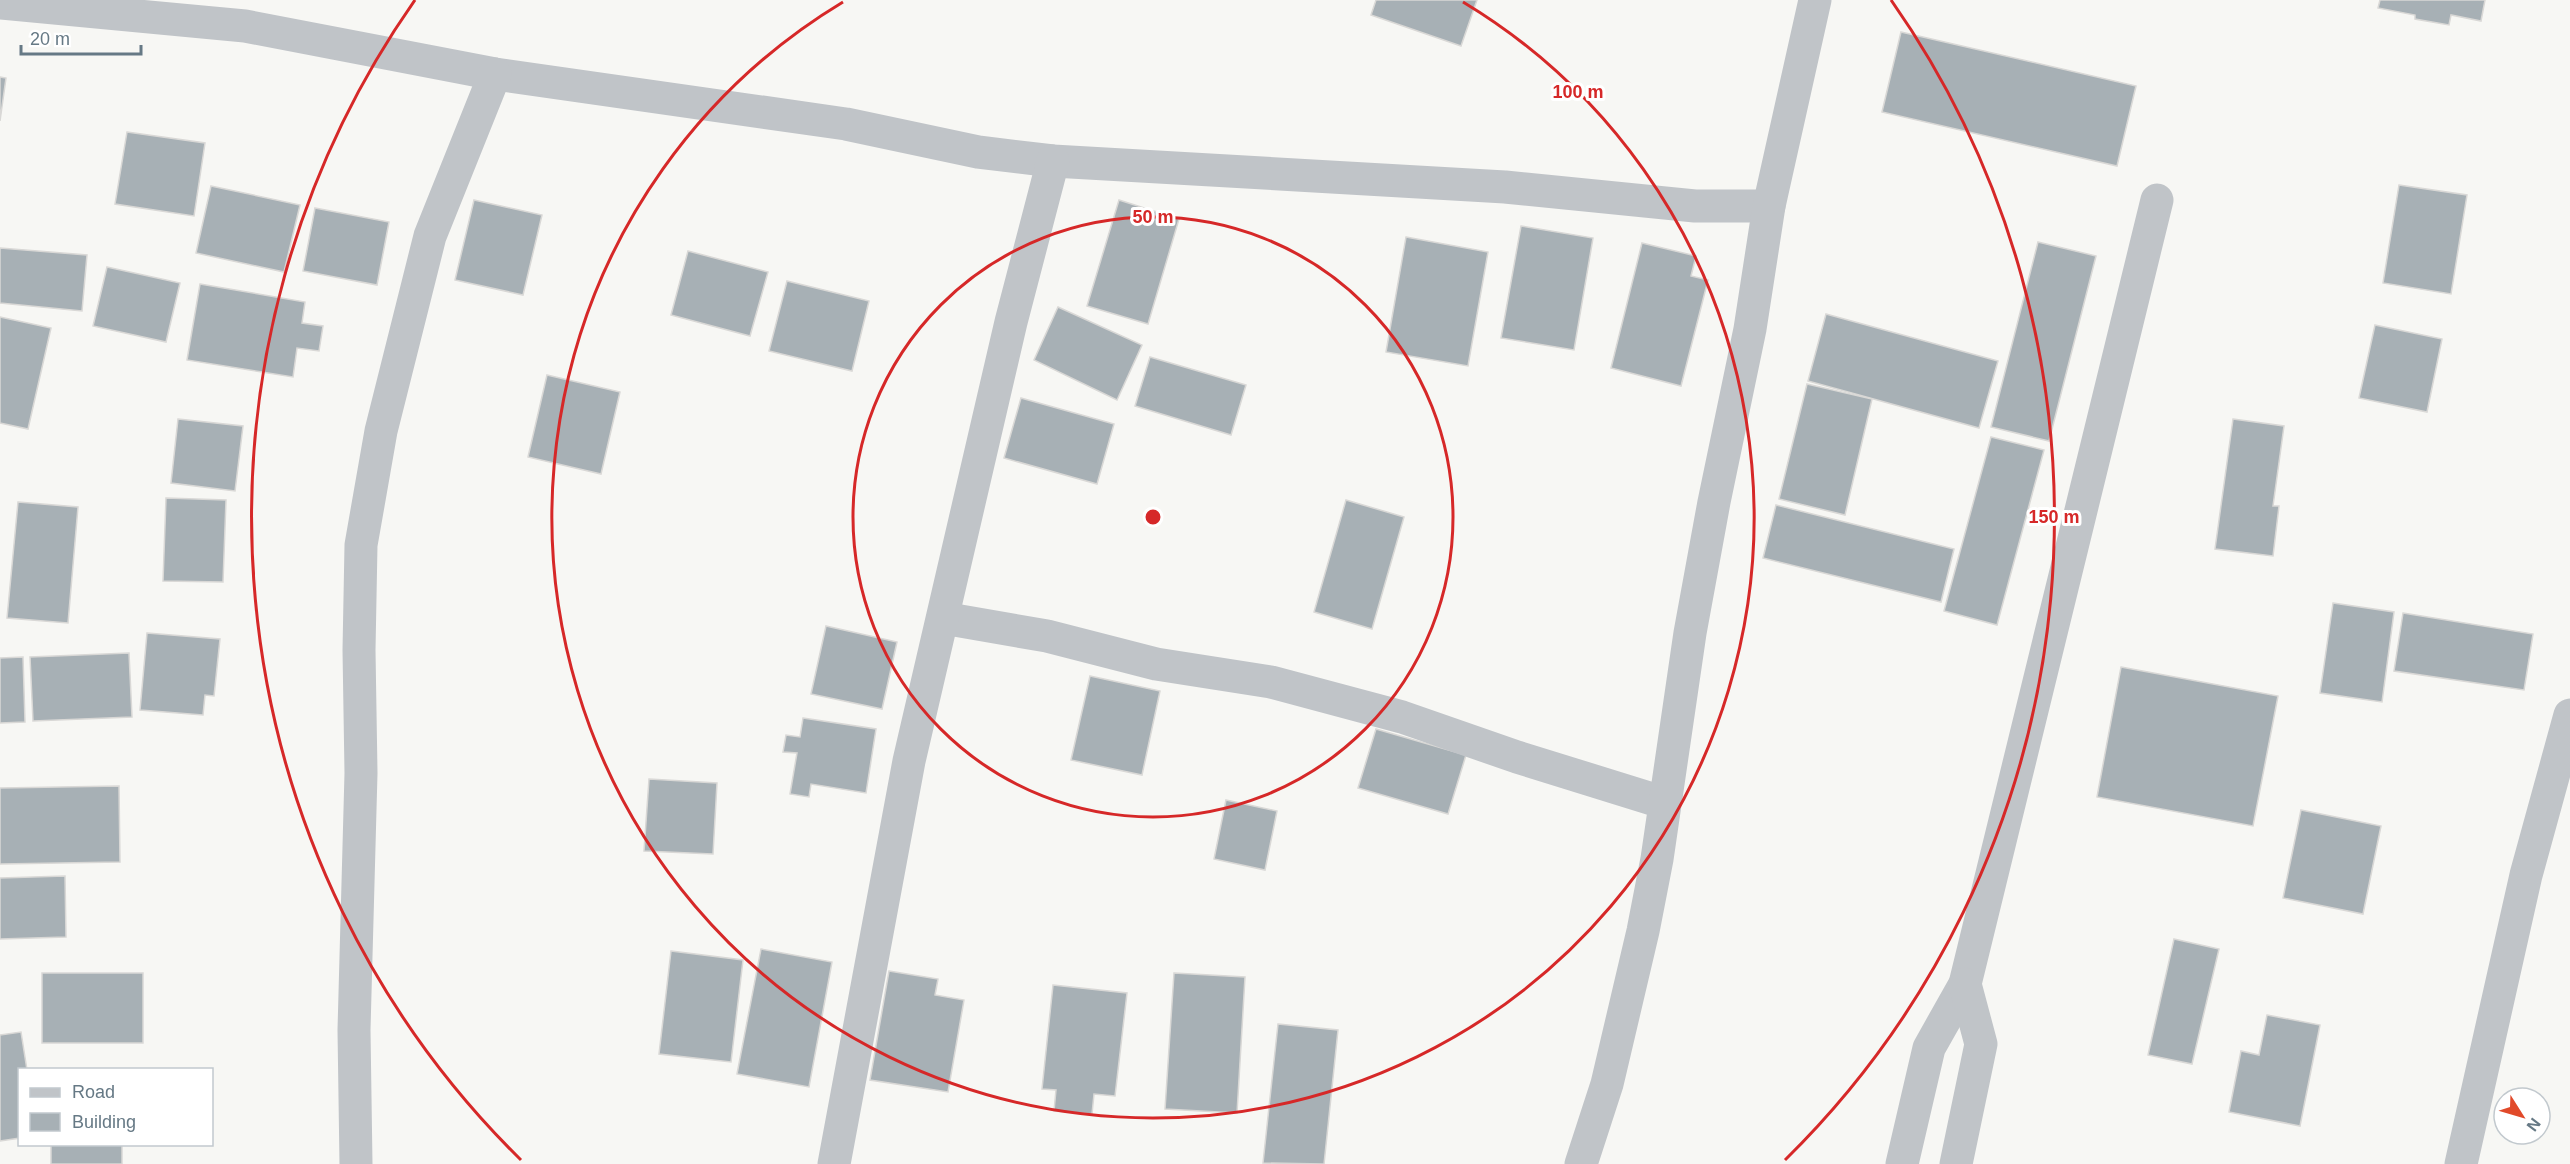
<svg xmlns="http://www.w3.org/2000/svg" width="2570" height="1164" font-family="Helvetica,sans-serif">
  <rect width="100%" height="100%" fill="#f7f7f4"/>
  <!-- building -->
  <g fill="#a7b0b5" stroke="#d9d8d6" stroke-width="1.5">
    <path d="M1376,0h101l-16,46 -90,-31z"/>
    <path d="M2380,0h105l-4,21 -30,-6 -2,10 -34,-6v-4l-37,-7z"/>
    <path d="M1901,32l235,54 -19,80 -235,-54z"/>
    <path d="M0,77l6,1 -6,43z"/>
    <path d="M127,132l78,11 -11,73 -79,-12z"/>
    <path d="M2399,185l68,10 -16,99 -68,-11z"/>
    <path d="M211,186l89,19 -16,67 -88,-19z"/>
    <path d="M474,200l68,15 -19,80 -68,-15z"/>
    <path d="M1119,200l60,19 -31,105 -61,-18z"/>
    <path d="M315,208l74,14 -12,63 -74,-14z"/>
    <path d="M1521,226l72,12 -19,112 -73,-12z"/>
    <path d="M1406,237l82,15 -20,114 -82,-14z"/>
    <path d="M2038,242l58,14 -47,185 -58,-14z"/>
    <path d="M1642,243l54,13 -5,20 17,4 -27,106 -70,-18z"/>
    <path d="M0,248l87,7 -5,56 -82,-8z"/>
    <path d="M688,251l80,21 -18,64 -79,-21z"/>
    <path d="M107,267l73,16 -14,59 -73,-16z"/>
    <path d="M787,281l82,20 -17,70 -83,-20z"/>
    <path d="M200,284l105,18 -3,21 21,3 -4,25 -22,-3 -4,29 -106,-17z"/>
    <path d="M1058,307l84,38 -25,55 -83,-40z"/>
    <path d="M1826,314l172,47 -19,67 -171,-47z"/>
    <path d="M0,317l51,11 -23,101 -28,-6z"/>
    <path d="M2375,325l67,14 -15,73 -68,-14z"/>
    <path d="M1150,357l96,28 -15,50 -96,-29z"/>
    <path d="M547,375l73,17 -19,82 -73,-17z"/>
    <path d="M1807,384l65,15 -27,116 -66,-16z"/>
    <path d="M1021,398l93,26 -17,60 -93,-26z"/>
    <path d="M178,419l65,7 -8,65 -64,-8z"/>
    <path d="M2233,419l51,7 -11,80h6l-6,50 -58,-7z"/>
    <path d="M1991,437l53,13 -47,175 -53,-14z"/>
    <path d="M166,498l60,2 -3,82 -60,-1z"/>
    <path d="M1346,500l58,17 -32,112 -58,-17z"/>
    <path d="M18,502l60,5 -10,116 -61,-5z"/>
    <path d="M1776,505l178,44 -13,53 -178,-44z"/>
    <path d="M2333,603l61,9 -12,90 -62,-9z"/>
    <path d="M2403,613l130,21 -9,56 -130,-19z"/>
    <path d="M826,626l71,16 -15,67 -71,-15z"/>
    <path d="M147,633l73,6 -6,57 -9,-1 -2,20 -63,-5z"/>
    <path d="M129,653l3,64 -99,4 -3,-64z"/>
    <path d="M23,657l2,65 -25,1v-65z"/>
    <path d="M2121,667l157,29 -25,130 -156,-29z"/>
    <path d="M1090,676l70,15 -18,84 -71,-15z"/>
    <path d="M803,718l73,11 -10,64 -55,-9 -2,13 -19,-3 7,-41 -14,-1 3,-17 14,2z"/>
    <path d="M1376,729l90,26 -18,59 -90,-26z"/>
    <path d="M649,779l68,4 -4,71 -69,-3z"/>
    <path d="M119,786l1,76 -120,2v-76z"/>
    <path d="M1226,800l51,11 -12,59 -51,-11z"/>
    <path d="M2301,810l80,16 -18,88 -80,-16z"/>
    <path d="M65,876l1,61 -66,2v-61z"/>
    <path d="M2174,939l45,10 -27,115 -44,-9z"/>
    <path d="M761,949l71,13 -23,125 -72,-13z"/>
    <path d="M671,951l72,9 -12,102 -72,-8z"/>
    <path d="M889,971l49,8 -3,16 29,5 -16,92 -78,-12z"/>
    <rect x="42" y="973" width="101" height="70"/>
    <path d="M1174,973l71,4 -8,136 -72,-4z"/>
    <path d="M1053,985l74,8 -12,103 -21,-2 -2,20 -38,-3 2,-21 -14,-1z"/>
    <path d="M2267,1015l53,10 -20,101 -71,-14 12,-61 18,4z"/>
    <path d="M1278,1024l60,6 -14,134 -61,-1z"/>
    <path d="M21,1032l6,38h-7v68l-20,3v-106z"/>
    <rect x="51" y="1144" width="71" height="20"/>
  </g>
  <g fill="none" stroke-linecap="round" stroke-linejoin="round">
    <!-- street -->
    <g stroke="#c0c4c8" stroke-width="33">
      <path d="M0,3l245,23 250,48 351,50 132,28 75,9 452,26 190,19h74"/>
      <path d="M943,618l104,18 109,28 115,18 131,35 115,40 148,46"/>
      <path d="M356,1164l-2,-134 7,-257 -2,-123 2,-105 20,-114 49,-195 65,-162"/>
      <path d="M834,1164l75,-403 102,-439 42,-161"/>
      <path d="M1581,1164l26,-80 36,-153 14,-72 33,-226 24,-131 36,-173 19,-123 46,-206"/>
      <path d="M1902,1164l27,-116 36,-64 192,-784"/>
      <path d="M1956,1164l25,-120 -16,-60"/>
      <path d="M2461,1164l65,-289 44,-160"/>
    </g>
  </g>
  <!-- distance rings -->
  <g fill="none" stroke="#d62828" stroke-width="3">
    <circle cx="1153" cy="517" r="300"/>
    <path d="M1463 2A601 601 0 1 1 843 2"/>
    <path d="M521 1160A901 901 0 0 1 415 0M1891 0A901 901 0 0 1 1785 1160"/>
  </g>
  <circle cx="1153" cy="517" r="9" fill="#d62828" stroke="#fff" stroke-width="3"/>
  <g font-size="18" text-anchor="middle" font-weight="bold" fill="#d62828" stroke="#fff" stroke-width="6" stroke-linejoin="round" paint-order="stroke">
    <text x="1578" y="98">100 m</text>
    <text x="1153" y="223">50 m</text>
    <text x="2054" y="523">150 m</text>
  </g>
  <!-- legend -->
  <rect x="18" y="1068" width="195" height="78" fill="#ffffff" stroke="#c2c9ce" stroke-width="1.5"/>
  <rect x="30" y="1088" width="30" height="9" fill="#c0c4c8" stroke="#c2c9ce" stroke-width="1.5"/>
  <text x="72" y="1098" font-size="18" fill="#667985">Road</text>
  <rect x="30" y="1113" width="30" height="18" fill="#a7b0b5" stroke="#c2c9ce" stroke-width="1.5"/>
  <text x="72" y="1128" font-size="18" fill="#667985">Building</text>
  <!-- north arrow -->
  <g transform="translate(2522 1116) rotate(127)"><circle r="28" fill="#ffffff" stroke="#c2c9ce" stroke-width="1.5"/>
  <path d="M0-4.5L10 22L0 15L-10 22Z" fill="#e14a2a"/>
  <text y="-9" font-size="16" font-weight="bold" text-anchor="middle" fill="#667985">N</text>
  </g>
  <!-- scale -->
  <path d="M21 45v9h120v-9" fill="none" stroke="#667985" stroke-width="3"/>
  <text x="30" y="45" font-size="18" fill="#667985" stroke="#ffffff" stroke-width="4.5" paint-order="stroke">20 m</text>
</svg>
